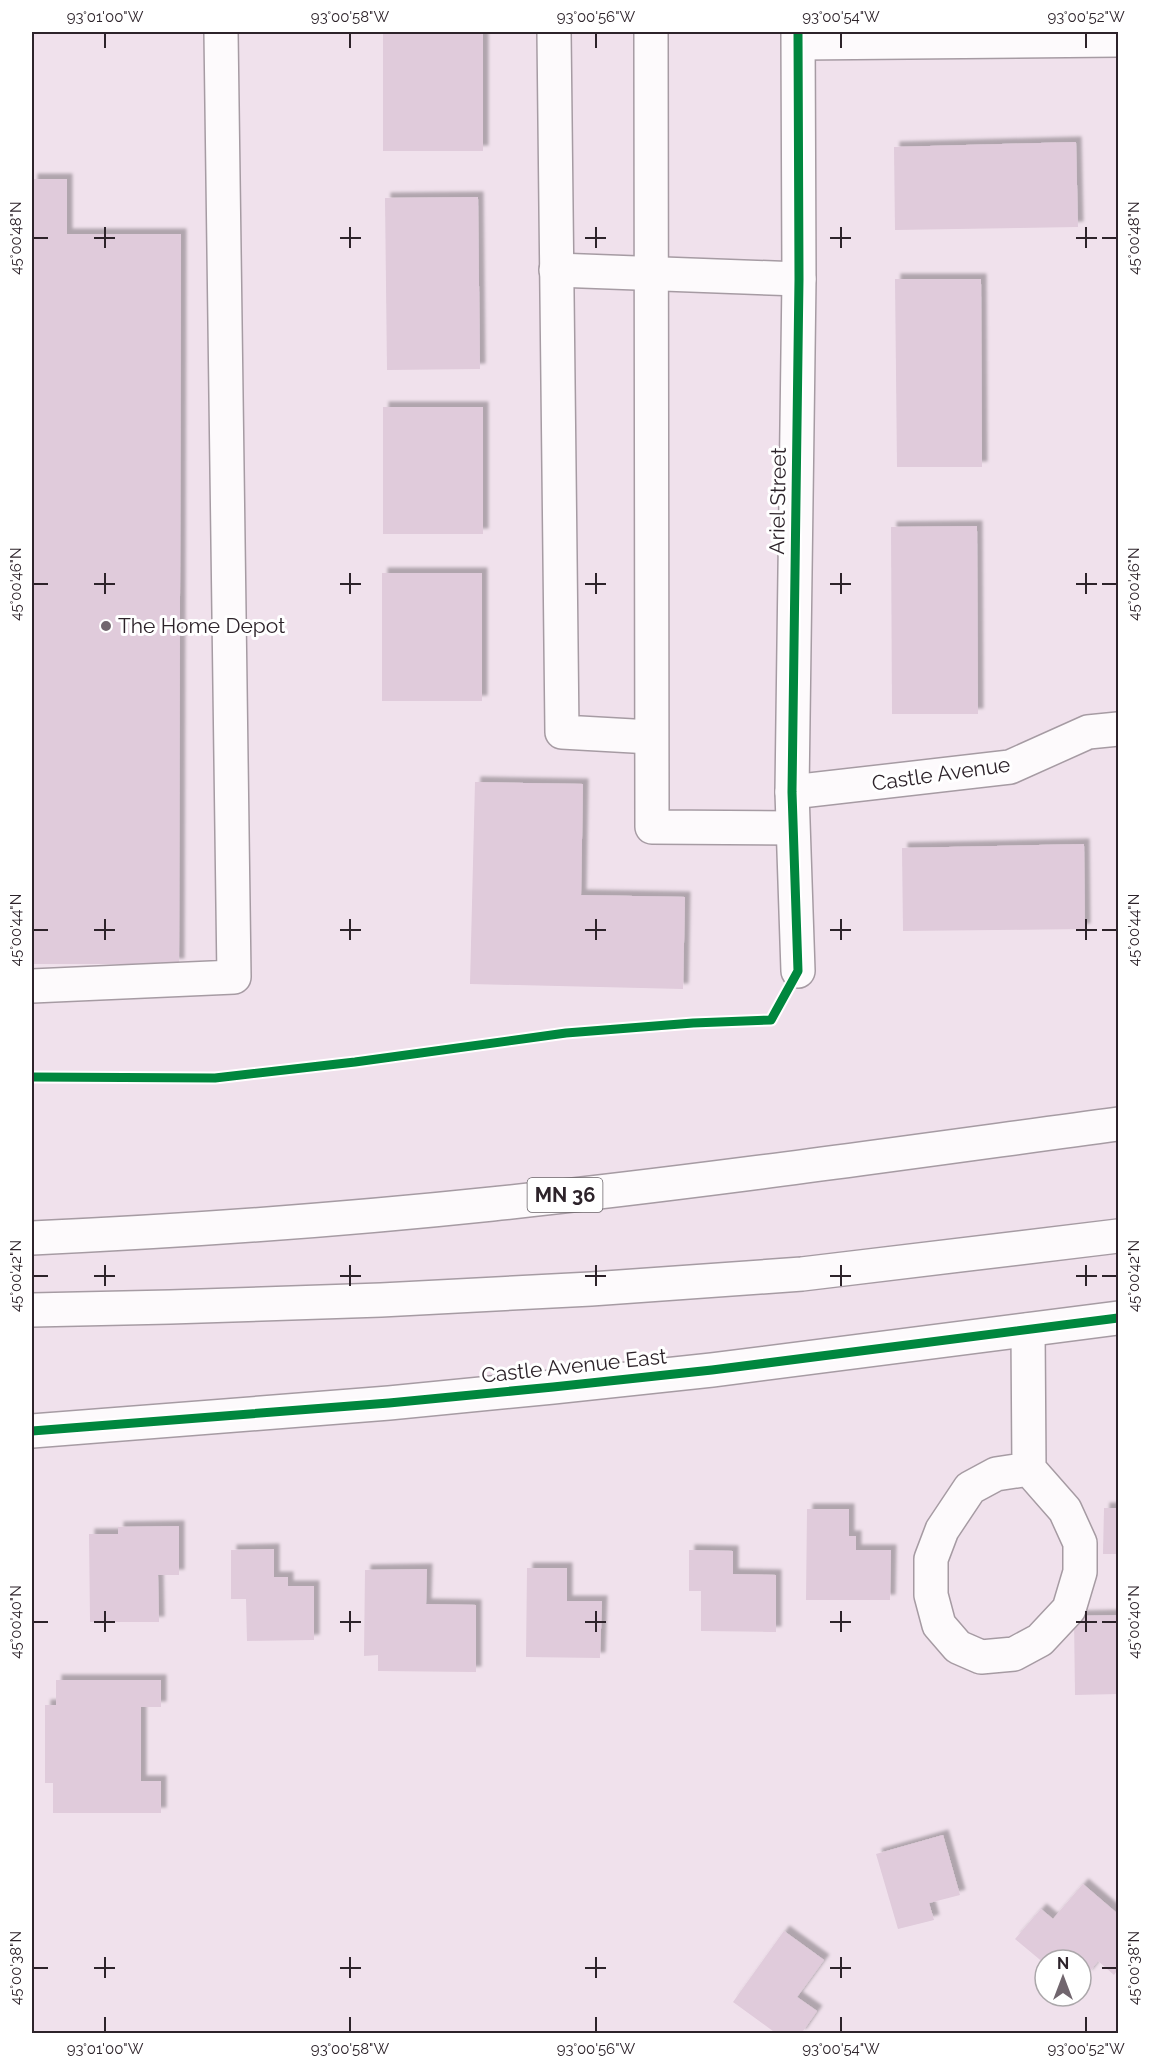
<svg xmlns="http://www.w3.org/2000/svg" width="1150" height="2065" font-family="Raleway,sans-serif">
  <defs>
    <filter id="shadow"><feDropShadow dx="5.5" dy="-5.5" stdDeviation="1.5" flood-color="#0004"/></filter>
  </defs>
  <rect width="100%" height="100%" fill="#f0e1ec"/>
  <!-- building -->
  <g fill="#e0cbdb" filter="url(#shadow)">
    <rect x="383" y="32" width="100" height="119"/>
    <path d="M1076,142l2,85 -183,3 -1,-83z"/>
    <path d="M32,179h35v55h114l-2,730h-147z"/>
    <path d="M478,197l2,172 -93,1 -2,-172z"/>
    <path d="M895,279h86l1,188h-85z"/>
    <rect x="383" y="407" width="100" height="127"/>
    <path d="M977,526l1,188h-86l-1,-187z"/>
    <rect x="382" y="573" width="100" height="128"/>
    <path d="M475,782l108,2 -2,111 104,2 -2,92 -213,-5z"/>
    <path d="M1084,844l1,85 -182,2 -1,-83z"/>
    <path d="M1104,1508h14v46h-15z"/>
    <path d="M807,1509h42v27h7v14h35l-1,50h-84z"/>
    <path d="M179,1526v49h-21l1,47h-69l-1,-88h29v-7z"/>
    <path d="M274,1549v28h14v9h26v54l-67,1 -1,-42h-15v-49z"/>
    <path d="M689,1550l44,1v23l43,1v57l-75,-1v-40h-12z"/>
    <path d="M527,1568h40v33h35l-2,57 -74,-1z"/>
    <path d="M427,1569l-1,35 50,1v67l-98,-1v-16l-14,1 1,-86z"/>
    <path d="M1118,1615v79l-43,1 -1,-79z"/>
    <path d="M56,1680h105v27h-20v74h20v32h-108v-30h-8v-78h11z"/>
    <path d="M943,1835l17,60 -31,8 5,17 -36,9 -22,-75z"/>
    <path d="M1083,1884l35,30v55l-4,6 -16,-14 -11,14 -6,-5v-10h-36v4l-30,-25 26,-30 12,10z"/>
    <path d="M784,1931l40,29 -27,37 20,14 -16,23h-24l-44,-32z"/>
  </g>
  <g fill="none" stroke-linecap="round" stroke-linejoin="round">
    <!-- minor casing -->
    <g stroke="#a69ba3" stroke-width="36">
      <g id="minor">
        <path d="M554,32l8,700 89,5"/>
        <path d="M651,32l1,795 140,1"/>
        <path d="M799,43l319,-3"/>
        <path d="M556,270l243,9"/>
        <path d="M792,792l218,-25 78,-35 30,-3"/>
        <path d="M798,971l-6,-179 7,-513 -1,-247"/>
        <path d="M32,986l202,-9 -13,-945"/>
        <path d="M1028,1330l1,139 36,41 15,33v29l-11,37 -29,31 -26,14 -33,3 -23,-10 -19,-22 -8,-30v-36l11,-29 28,-42 26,-14 33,-5"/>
        <path d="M32,1431l357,-28 164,-16 159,-17 406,-52"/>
      </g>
    </g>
    <!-- highway casing -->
    <g stroke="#a69ba3" stroke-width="36">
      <g id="highway">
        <path d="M32,1238c153,-7 307,-18 460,-34 209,-22 418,-52 626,-80"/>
        <path d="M32,1310l138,-3 211,-7 210,-11 211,-15 316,-38"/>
      </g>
    </g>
    <!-- minor -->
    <use href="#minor" stroke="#fdfafc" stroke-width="33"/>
    <!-- highway -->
    <use href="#highway" stroke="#fdfafc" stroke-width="33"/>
    <!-- cycleway casing -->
    <g stroke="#fff" stroke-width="13">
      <g id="cycleway">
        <path d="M32,1077l183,1 140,-16 211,-29 127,-10 78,-3 27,-49 -6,-179 7,-513 -1,-247"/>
        <path d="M32,1431l357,-28 164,-16 159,-17 406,-52"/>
      </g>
    </g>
    <!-- cycleway -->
    <use href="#cycleway" stroke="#00873e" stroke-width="9"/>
  </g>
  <!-- ticks -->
  <path fill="none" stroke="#2d232a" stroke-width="2" d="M105,33v15M350,33v15M596,33v15M841,33v15M1086,33v15M105,227v21M350,227v21M596,227v21M841,227v21M1086,227v21M33,238h15M94,238h21M340,238h21M585,238h21M830,238h21M1076,238h21M1102,238h15M105,573v21M350,573v21M596,573v21M841,573v21M1086,573v21M33,584h15M94,584h21M340,584h21M585,584h21M830,584h21M1076,584h21M1102,584h15M105,919v21M350,919v21M596,919v21M841,919v21M1086,919v21M33,930h15M94,930h21M340,930h21M585,930h21M830,930h21M1076,930h21M1102,930h15M105,1265v21M350,1265v21M596,1265v21M841,1265v21M1086,1265v21M33,1276h15M94,1276h21M340,1276h21M585,1276h21M830,1276h21M1076,1276h21M1102,1276h15M105,1611v21M350,1611v21M596,1611v21M841,1611v21M1086,1611v21M33,1622h15M94,1622h21M340,1622h21M585,1622h21M830,1622h21M1076,1622h21M1102,1622h15M105,1957v21M350,1957v21M596,1957v21M841,1957v21M33,1968h15M94,1968h21M340,1968h21M585,1968h21M830,1968h21M1102,1968h15M105,2017v15M350,2017v15M596,2017v15M841,2017v15M1086,2017v15"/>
  <!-- markers -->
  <circle fill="#71666e" stroke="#fff" stroke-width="2" cx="106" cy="626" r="6"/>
  <g text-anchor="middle" stroke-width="6" stroke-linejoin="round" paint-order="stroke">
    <!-- shield labels -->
    <rect fill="#fff" stroke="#6c656a" stroke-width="1.5" x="527.5" y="1178" width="75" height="34" rx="4.5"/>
    <g font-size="20" font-weight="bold" fill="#2d232a">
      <text x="565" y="1202">MN 36</text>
    </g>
    <!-- street labels -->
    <g font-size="21" fill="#2d232a" stroke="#fff">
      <text transform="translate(778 501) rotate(-89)" y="7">Ariel Street</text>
      <text transform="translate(941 774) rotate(-8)" y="7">Castle Avenue</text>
      <text transform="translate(574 1366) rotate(-6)" y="7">Castle Avenue East</text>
    </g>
    <!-- poi labels -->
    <g font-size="21" fill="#2d232a" stroke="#fff" text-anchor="start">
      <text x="118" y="633">The Home Depot</text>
    </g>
  </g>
  <!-- border -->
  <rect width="1150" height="2065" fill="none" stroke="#ffffff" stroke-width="66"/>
  <!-- north arrow -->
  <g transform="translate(1063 1978)"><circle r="28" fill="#ffffff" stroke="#aba7aa" stroke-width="1.5"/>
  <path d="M0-4.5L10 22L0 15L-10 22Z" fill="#71666e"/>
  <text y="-9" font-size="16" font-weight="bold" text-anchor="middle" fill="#2d232a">N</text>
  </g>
  <rect x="33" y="33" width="1084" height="1999" fill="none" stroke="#2d232a" stroke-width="2"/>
  <g font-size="15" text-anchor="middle" fill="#2d232a">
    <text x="105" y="22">93°01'00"W</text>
    <text x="350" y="22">93°00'58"W</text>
    <text x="596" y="22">93°00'56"W</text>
    <text x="841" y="22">93°00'54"W</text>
    <text x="1086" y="22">93°00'52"W</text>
    <text transform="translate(16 238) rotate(-90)" y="5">45°00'48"N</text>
    <text transform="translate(1134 238) rotate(-90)" y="5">45°00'48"N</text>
    <text transform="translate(16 584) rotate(-90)" y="5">45°00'46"N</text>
    <text transform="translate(1134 584) rotate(-90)" y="5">45°00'46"N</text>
    <text transform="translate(16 930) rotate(-90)" y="5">45°00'44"N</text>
    <text transform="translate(1134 930) rotate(-90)" y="5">45°00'44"N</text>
    <text transform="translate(16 1276) rotate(-90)" y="5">45°00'42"N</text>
    <text transform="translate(1134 1276) rotate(-90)" y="5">45°00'42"N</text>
    <text transform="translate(16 1622) rotate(-90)" y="5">45°00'40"N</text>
    <text transform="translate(1134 1622) rotate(-90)" y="5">45°00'40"N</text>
    <text transform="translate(16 1968) rotate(-90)" y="5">45°00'38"N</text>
    <text transform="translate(1134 1968) rotate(-90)" y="5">45°00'38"N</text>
    <text x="105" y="2054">93°01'00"W</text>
    <text x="350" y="2054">93°00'58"W</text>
    <text x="596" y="2054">93°00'56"W</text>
    <text x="841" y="2054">93°00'54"W</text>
    <text x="1086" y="2054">93°00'52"W</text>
  </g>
</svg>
